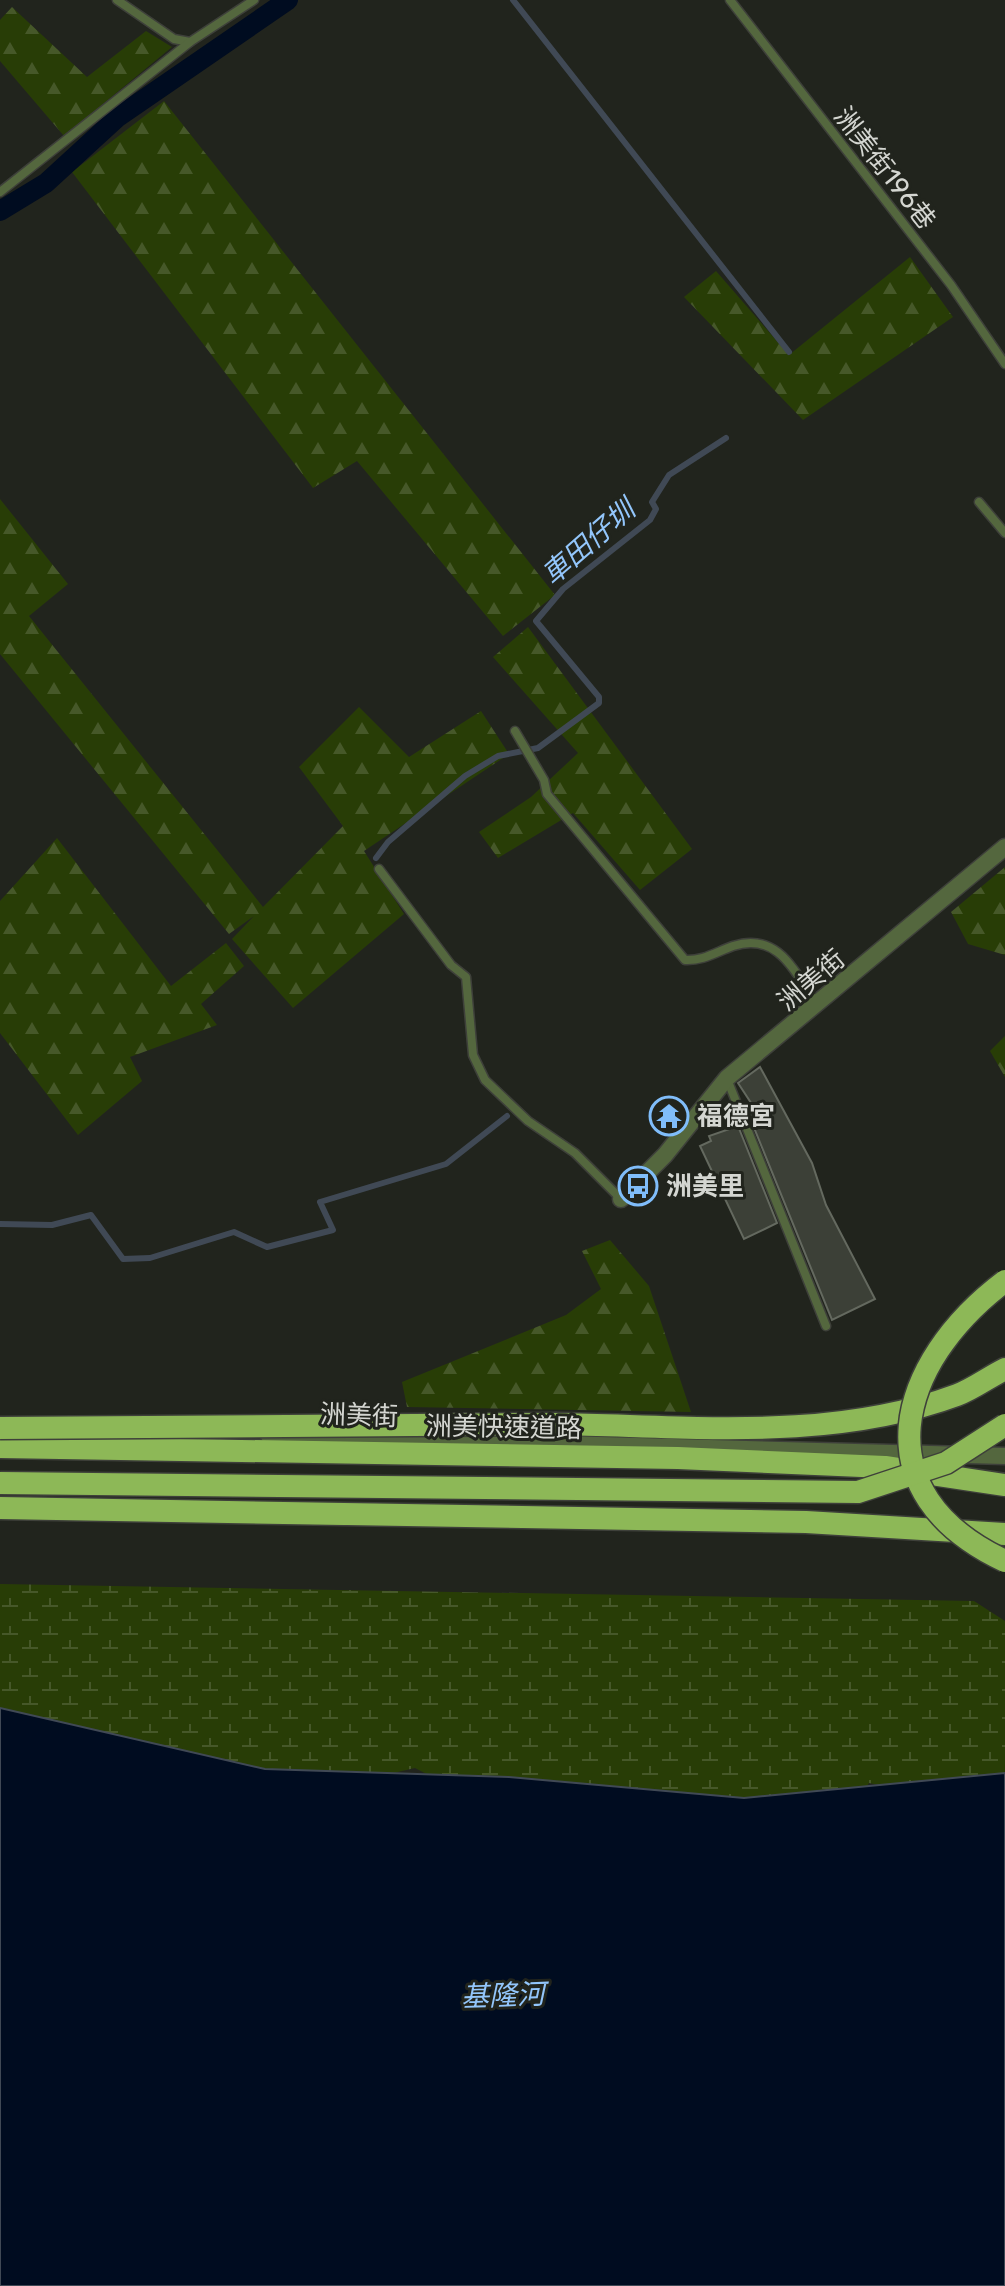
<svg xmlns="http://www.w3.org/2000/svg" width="1005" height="2286" font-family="Rubik,'Noto Sans TC',sans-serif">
  <defs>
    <pattern id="forest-firs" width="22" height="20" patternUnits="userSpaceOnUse" patternTransform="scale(2)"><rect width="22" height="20" fill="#283d06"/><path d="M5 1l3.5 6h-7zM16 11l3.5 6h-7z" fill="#465829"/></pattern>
    <pattern id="wetland-marsh" width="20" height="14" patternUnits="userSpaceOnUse" patternTransform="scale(2)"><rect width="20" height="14" fill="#283d06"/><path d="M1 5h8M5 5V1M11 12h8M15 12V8" fill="none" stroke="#465829"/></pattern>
  </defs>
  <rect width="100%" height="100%" fill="#21241d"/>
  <!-- forest -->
  <g fill="url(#forest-firs)">
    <path d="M12,7l75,70 59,-46 26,16 -108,89 -64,-75v-41z"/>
    <path d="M164,101l391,494 -52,41 -146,-175 -44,27 -241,-316z"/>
    <path d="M910,257l43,60 -150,103 -119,-123 32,-26 73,84z"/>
    <path d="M0,499l68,85 -39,32 234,291 80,-81 -44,-59 60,-60 50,50 72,-46 28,43 -145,97 40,63 -111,94 -61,-69 22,-23 -25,18 -229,-280z"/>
    <path d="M528,627l164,222 -52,41 -67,-77 -75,45 -19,-26 52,-35 47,-44 -85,-96z"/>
    <path d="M57,838l114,148 55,-43 18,23 -43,38 16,21 -87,32 12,24 -64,54 -78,-102v-132z"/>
    <path d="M1005,867v88l-37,-11 -17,-32z"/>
    <path d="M1005,1036v41l-15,-26z"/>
    <path d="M610,1240l39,46 42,126 -284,-5 -5,-25 164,-67 35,-26 -19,-38z"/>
  </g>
  <!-- wetland -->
  <path fill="url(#wetland-marsh)" d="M0,1584l974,17 31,20v169c-32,-28 -46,-2 -80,2 -17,2 -39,-6 -56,-9l-15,23 -408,-22 -31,-16 -26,6 -90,6 -299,-46z"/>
  <!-- water -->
  <path fill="#000c20" stroke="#404955" stroke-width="2" d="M0,1708l265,61 244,8 235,21 261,-25v513h-1005z"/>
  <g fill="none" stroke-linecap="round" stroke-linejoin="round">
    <!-- stream -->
    <g stroke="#404955" stroke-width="6">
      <path d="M513,0l276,352"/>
      <path d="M376,858l12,-16 77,-66 33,-20 40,-8 61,-45v-6l-63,-76 27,-32 87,-69 6,-11 -4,-7 17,-27 57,-37"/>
      <path d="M0,1224l52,1 39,-10 32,44 27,-1 84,-26 33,15 66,-17 -13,-28 126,-38 61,-48"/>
    </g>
    <!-- canal -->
    <path stroke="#000c20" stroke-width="20" d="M0,211l46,-28 72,-66 170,-117"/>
  </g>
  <!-- building -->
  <g fill="#3c4037" stroke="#64695f" stroke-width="2">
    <path d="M760,1067l52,96 14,42 49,94 -43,21 -84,-207 7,-4 -17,-26z"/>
    <path d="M738,1126l39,97 -33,16 -44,-93 11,-5 -2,-5z"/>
  </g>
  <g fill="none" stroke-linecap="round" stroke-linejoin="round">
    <!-- service casing -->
    <g stroke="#3e403a" stroke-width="11">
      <g id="service">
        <path d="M117,0l57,39 16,3 64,-42"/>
        <path d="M730,0l221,285 54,79"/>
        <path d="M0,192l190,-150"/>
        <path d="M979,502l26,31"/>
        <path d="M515,731l29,49 3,14 138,166c18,1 31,-8 48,-14 46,-15 62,27 84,59"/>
        <path d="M379,869l72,96 15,12 7,78 12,25 43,41 47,32 46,46"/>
        <path d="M727,1079l99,247"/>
      </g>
    </g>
    <!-- minor casing -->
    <g stroke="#3e403a" stroke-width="19">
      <g id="minor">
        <path d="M621,1199l44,-44 62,-77 278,-231"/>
        <path d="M269,1436l736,20"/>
      </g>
    </g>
    <!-- trunk casing -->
    <g stroke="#3e403a" stroke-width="25">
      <g id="trunk">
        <path d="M557,1424c133,2 273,18 400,-29 16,-6 32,-18 48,-26"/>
        <path d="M0,1447l678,11 207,9 120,18"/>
        <path d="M0,1508l806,14 199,12"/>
      </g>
    </g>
    <!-- service -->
    <use href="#service" stroke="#54673e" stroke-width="8"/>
    <!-- minor -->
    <use href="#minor" stroke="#54673e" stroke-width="16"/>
    <!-- trunk -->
    <use href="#trunk" stroke="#8db857" stroke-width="22"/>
    <!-- trunk-bridge casing -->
    <g stroke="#3e403a" stroke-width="25" stroke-linecap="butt">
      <g id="trunk-bridge">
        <path d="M1005,1281c-109,82 -145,212 0,280"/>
        <path d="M0,1428l557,-4"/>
        <path d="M0,1483l858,9 88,-29 59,-38"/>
      </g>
    </g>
    <!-- trunk-bridge -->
    <use href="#trunk-bridge" stroke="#8db857" stroke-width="22"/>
  </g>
  <!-- icons -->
  <defs>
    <g id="temple-ring" transform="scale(2)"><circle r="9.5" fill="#21241d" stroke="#80bdfa" stroke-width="1.5"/><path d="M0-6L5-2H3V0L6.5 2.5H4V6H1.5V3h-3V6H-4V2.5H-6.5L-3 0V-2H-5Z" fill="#80bdfa"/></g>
    <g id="bus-ring" transform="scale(2)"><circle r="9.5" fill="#21241d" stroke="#80bdfa" stroke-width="1.5"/><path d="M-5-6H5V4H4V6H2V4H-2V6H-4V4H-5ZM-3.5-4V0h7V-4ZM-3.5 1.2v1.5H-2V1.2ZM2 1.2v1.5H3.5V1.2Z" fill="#80bdfa"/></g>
  </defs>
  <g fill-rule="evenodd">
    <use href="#temple-ring" x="669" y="1116"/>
    <use href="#bus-ring" x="638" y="1186"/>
  </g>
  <g text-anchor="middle" stroke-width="6" stroke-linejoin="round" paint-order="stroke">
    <!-- street labels -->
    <g font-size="26" fill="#d4d6d1" stroke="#21241d">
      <text transform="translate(885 168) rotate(52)" y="9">洲美街196巷</text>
      <text transform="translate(811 980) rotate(-40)" y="9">洲美街</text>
      <text transform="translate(359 1415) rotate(2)" y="9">洲美街</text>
      <text transform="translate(504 1427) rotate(1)" y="9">洲美快速道路</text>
    </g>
    <!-- poi labels -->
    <g font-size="26" font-weight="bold" fill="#d4d6d1" stroke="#21241d" text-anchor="start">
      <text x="697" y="1125">福德宮</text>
      <text x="666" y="1195">洲美里</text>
    </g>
    <!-- water labels -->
    <g font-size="28" font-style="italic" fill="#93c6fb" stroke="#21241d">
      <text transform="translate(588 542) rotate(-41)" y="10">車田仔圳</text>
      <text transform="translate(503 1995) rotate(-2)" y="10">基隆河</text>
    </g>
  </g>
</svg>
